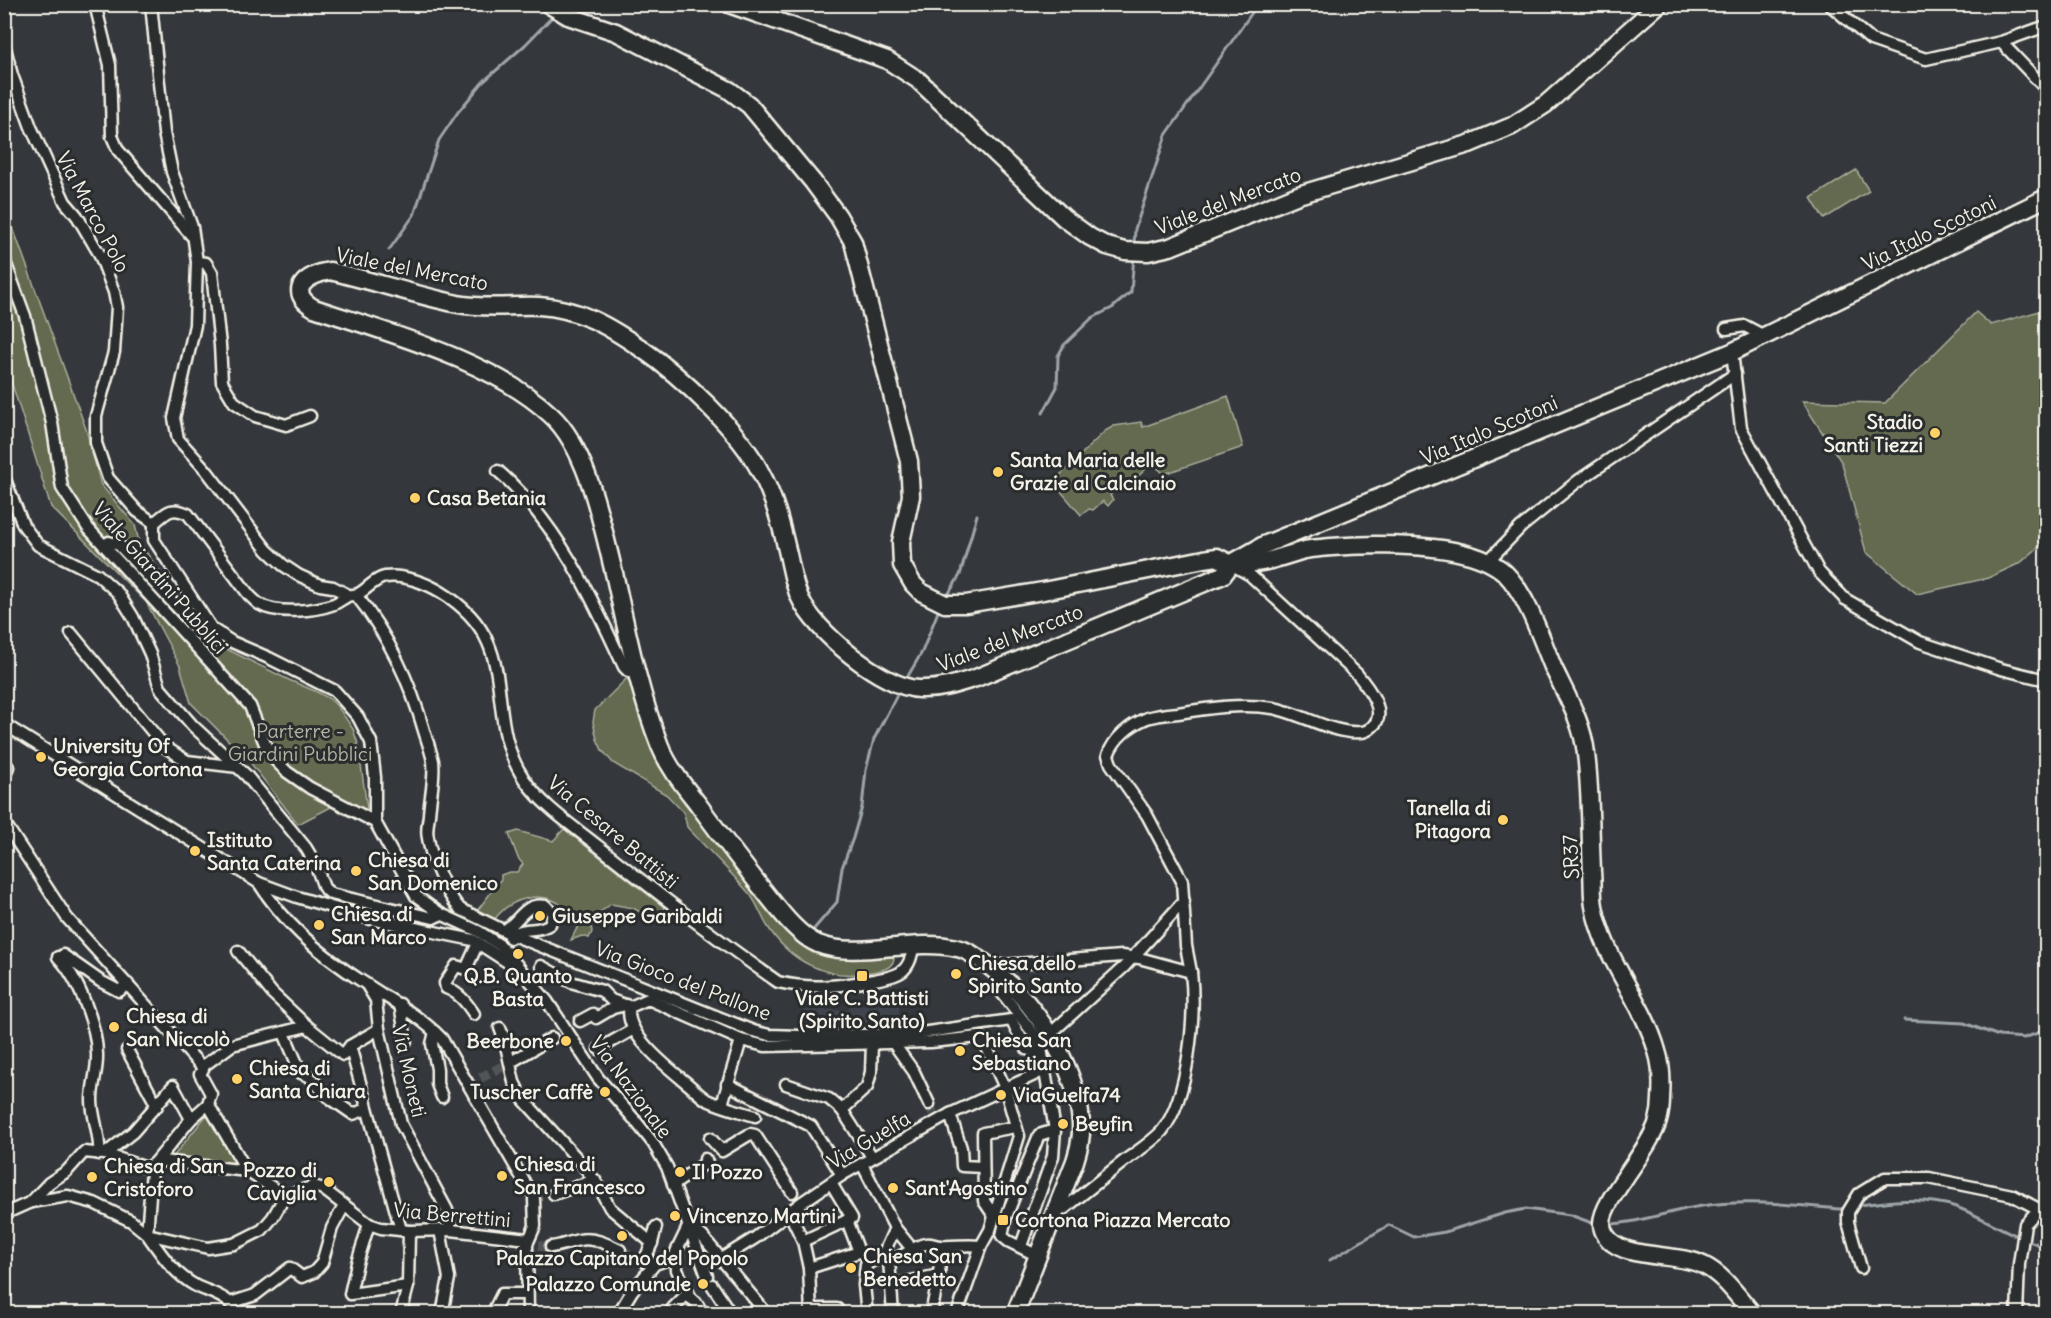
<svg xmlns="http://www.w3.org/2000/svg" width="2051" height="1318" font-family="Delius,sans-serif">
  <rect width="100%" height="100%" fill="#34383c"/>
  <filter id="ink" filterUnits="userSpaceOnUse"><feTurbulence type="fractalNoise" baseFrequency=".0167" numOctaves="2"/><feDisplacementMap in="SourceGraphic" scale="12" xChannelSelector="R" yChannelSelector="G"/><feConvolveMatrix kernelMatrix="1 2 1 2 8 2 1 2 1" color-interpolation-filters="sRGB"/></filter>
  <g filter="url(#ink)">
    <!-- built -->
    <path fill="#41454d" d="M899,1004l1,28h-19l-1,-3h-4v3l-21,1 -1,-8h-4v7h-47v-22h45l1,-5z"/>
    <!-- green -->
    <g fill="#636a50" stroke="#acae9c" stroke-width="1.5">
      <path d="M1856,170l13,21 -45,28 -13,-21z"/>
      <path d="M4,203l82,226 15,56 34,40 4,17 60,85 15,16 75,37 28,12 13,7 8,8 15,22 5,15 9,64 -19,8 -17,-9 -33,17 -49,-63 -58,-58 -11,-37 -34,-64 -95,-95 -46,-145z"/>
      <path d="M2046,309v232l-26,22 -32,15 -71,16 -51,-42 -24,-89 -40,-62 83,2 91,-91 15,13z"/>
      <path d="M1228,396l15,51 -79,27 -12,-11 -25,24 -3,-3 -14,11 3,5 -5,6 -5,-5 -10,9 -4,-1 -8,6 -28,-33 52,-51 9,-5 27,-4 2,5z"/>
      <path d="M626,679l10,3 14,61 18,33 126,158 94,19 5,3 1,4c-4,11 -18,11 -28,13 -40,7 -76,-12 -98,-46 -8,-12 -11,-26 -21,-36 -19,-22 -40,-42 -60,-64l-3,-14 -17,-18 -54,-32 -11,-13 -5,-11 -4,-17 2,-12z"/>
      <path d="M564,829l101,79 -9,13 -23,-13 -22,-4 -21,16 2,12 -3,6 -7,-2 -11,4 6,-12c-3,-6 -7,-15 -12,-20 -22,-20 -55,-10 -71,12l-17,-9 24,-32v-4l8,-3h8l6,-8 -5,-6 -9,-24 9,-3 35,10z"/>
      <path d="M209,1112l30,52 -66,-7z"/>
    </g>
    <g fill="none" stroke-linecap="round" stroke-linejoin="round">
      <!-- stream -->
      <g stroke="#9ea5a8" stroke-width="3">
        <path d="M1134,246l1,-17 31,-94 92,-131"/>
        <path d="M389,250l25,-35 25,-75 19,-28 25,-30 42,-37 30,-31"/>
        <path d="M1043,413l14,-26 1,-31 6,-11 28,-27 20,-10 19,-16 3,-36"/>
        <path d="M946,598l14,-23 17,-60"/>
        <path d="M905,681l17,-29 17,-43"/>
        <path d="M814,929l23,-27 5,-34 11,-30 9,-31 4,-37 8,-31 26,-50"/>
        <path d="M1904,1020l60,3 35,13 25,2 22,-8"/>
        <path d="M1854,1206c33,-5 70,-10 102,1 22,8 42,21 64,30"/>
        <path d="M1607,1224c30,0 65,-14 95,-18 43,-7 95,-1 138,3l7,-1"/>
        <path d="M2026,1240l20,7"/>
        <path d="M1330,1260l59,-35 25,12 31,-5 60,-19 21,-4 44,6 28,10"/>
      </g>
      <!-- street-tunnel -->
      <g stroke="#515456" stroke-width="10" stroke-dasharray="10 5" stroke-linecap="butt">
        <path d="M467,1085l44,-23"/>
        <path d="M929,1104l6,14"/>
        <path d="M538,1246l13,1"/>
        <path d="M620,1250l18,9"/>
      </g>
      <!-- street casing -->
      <g stroke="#f4f1e8" stroke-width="15">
        <g id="street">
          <path d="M95,4l15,61 2,71 6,14 73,85"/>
          <path d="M151,4l13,129 8,39 20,55 5,35 -2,63 -21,93 4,21 28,31 61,80 16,15 15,10 22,10 13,2 15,8"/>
          <path d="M1829,4l42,36 55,19 75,-17 45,-16"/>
          <path d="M2001,42l45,47"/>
          <path d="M4,44l8,31 19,52 34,75 12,14 23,39 14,37 3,15 -3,45 -18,64v27l12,35 29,33 17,12"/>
          <path d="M4,259l21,57 27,107 10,65 26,40 162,178 15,38 9,15 13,13 23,16 65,34"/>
          <path d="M197,262l9,1 6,10 8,72 2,37 12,20 21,14 31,9 24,-9"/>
          <path d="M1726,329l19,-3 19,10"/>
          <path d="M1732,352l9,76 78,144 26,27 75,43 81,27 45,11"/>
          <path d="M498,471c59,51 94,126 126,196l4,4 8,-2"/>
          <path d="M4,477l19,48 15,20 60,30 20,18 15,24 17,37 10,34 33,38 53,49 60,73 9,15 9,25 7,6 102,24 8,-4"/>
          <path d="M104,545l5,-3 10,3 88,94 7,1 8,-5"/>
          <path d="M1488,561l33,-34 57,-46 157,-107"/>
          <path d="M356,595c33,41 55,89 69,139 3,9 6,18 8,27 2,18 -3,36 -4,54 -1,8 -3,16 -1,23 3,21 18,55 32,71l53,26 240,96 16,4 31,1 114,-2 97,-14 16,29 15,6"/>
          <path d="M71,633l94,114 22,14 51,6"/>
          <path d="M4,724l255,159 38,14 74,22 102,21 42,27"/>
          <path d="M4,762l4,5 -4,10"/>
          <path d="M4,822l63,96 135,149 1,2 -3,5 11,20 -3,10"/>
          <path d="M259,883c25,41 63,73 104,99 27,18 56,33 79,57l87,151"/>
          <path d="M505,930c16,-11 20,-28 41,-24l7,8 -3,10c-14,10 -26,0 -40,14"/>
          <path d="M238,951l34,42 35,33 36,29 7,-9 29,-17"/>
          <path d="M63,955l37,26 19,10 9,-7"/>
          <path d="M58,957c21,22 40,71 39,101 0,14 -5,28 -5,42 0,18 9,36 7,54"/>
          <path d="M541,966l26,14"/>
          <path d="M989,966l133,-10 17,2 52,14 -5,-26 -4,-65 -35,-66 -36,-51 -3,-9c6,-17 22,-30 39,-37 9,-3 21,-4 31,-5 31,-5 64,-10 95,-5 28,5 61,27 88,24 5,0 9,-3 12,-6 15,-14 -6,-40 -16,-52l-107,-99 -16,-9"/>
          <path d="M1000,976l2,17 38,49 15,88"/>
          <path d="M571,982l31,9 9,9 19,7"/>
          <path d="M368,987l8,13 3,29 22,95 46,86 4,20"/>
          <path d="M400,1004l6,37"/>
          <path d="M474,1014c-8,-12 -15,-21 -28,-26l-1,-5 11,-17 10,3 12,-26"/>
          <path d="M580,1021l13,-7 3,4 17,-10 13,-3"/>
          <path d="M500,1028l5,13 9,41 8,16 61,67 17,23"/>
          <path d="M435,1032l-3,12 5,25v15l5,13"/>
          <path d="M284,1033l17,40 8,3 18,20 23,16 3,2 14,-5"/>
          <path d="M1050,1034l75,-68 59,-65"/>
          <path d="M894,1044l20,28 15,32"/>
          <path d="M350,1046l51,184"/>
          <path d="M599,1049l35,-20"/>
          <path d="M127,1050l30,56"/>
          <path d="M511,1062l41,-24"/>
          <path d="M202,1067l30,-22 75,-19"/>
          <path d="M727,1084l84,42 31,49"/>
          <path d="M786,1084l43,15 13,11 30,47"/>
          <path d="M208,1104l39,67 -84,-10 -8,2 36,-44z"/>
          <path d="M724,1106l-1,-5 18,-61"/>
          <path d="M842,1110l25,-23 4,-15 1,-28"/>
          <path d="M950,1114l11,34 1,18 21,1"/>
          <path d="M755,1116c-16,-5 -33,-9 -48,-16 -7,-4 -12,-10 -18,-15 -18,-15 -67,-52 -59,-78l18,-8 93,41 24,6 166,-4 48,-5 4,2 22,49 14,48 -29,94 -9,16 -24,68"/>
          <path d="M710,1138l12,13 28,-17 5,1 37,57"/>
          <path d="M105,1154l28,-22 40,-46 18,33"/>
          <path d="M862,1164l33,64 13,16"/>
          <path d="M247,1171l38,25 29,-10 9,3 46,35 12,4 28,3 42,-1 77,9"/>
          <path d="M673,1185l34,-23 -2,-3"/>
          <path d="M554,1194l41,-14"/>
          <path d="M604,1197l6,11 42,35"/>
          <path d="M31,1202l37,-6 26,7 37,18 16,13 61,14 26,-4 28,-14 11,-13 12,-21"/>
          <path d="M789,1212l14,29 6,27 2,46"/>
          <path d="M4,1214l27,-12 18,-19 18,-12 17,-19 21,2 42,14 8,-5 -3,7 -5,64"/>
          <path d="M1054,1214l11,-6c20,-16 39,-31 58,-46 13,-10 28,-19 39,-31 27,-34 34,-117 29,-159"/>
          <path d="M994,1216l-10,-15 -1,-68 32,-6"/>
          <path d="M369,1224l-12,39 -7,31 58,-8"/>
          <path d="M689,1225l-13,27 1,18 14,28"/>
          <path d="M690,1226l12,10 65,78"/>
          <path d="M440,1230l9,48 -7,36"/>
          <path d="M147,1234c14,20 27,40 49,52 13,6 24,8 34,17l25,-8 35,-27 12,9 12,-5 8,-9 10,-35 12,-22"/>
          <path d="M803,1241l49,-23 -21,-35"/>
          <path d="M1021,1246l32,-90 2,-26 -16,5 -33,82 -4,19 6,5 30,15"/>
          <path d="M551,1247c11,-1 18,-5 28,-7 15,-3 28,4 41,10"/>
          <path d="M859,1252l23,5 13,-29"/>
          <path d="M721,1259l34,-21 46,-35 41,-28 108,-61 95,-44"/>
          <path d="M889,1260l4,54"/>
          <path d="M644,1261l8,-18 4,-16"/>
          <path d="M809,1268l50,-16 -12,-32"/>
          <path d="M1861,1268l-13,-46v-10l11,-18 26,-16h44l83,17 34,18"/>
          <path d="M707,1276l-40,-109 -14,-24 -19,-24 -36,-41 -51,-77 -46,-55 -23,-15 -37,-17 -25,-18 -41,-74v-45l-4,-35 -13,-25 -23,-26 -66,-33 -37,-16 -20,-13 -58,-89v-17c13,-11 17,-17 34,-9l61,81c3,3 7,7 10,9 18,11 56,7 75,0 5,-2 8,-5 12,-7 4,-3 8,-1 12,-3 10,-5 16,-15 27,-17 18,-3 41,6 56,15 85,52 39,121 83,187 18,27 49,47 74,67 59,47 118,93 180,136 34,8 63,4 96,-2 9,-2 20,-3 27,-8 9,-6 11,-18 13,-28"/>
          <path d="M712,1285l19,29"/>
          <path d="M892,1285l47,-10"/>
          <path d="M811,1309h26l1,5"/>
          <path d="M401,1314l7,-28 1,-55"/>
          <path d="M492,1314l10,-20h24"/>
          <path d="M528,1314l-1,-70 8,-18 -1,-27"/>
          <path d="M596,1314v-1"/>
          <path d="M618,1314l14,-23 23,-27 22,-8"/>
          <path d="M671,1314l2,-6 13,-13 10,7 7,12"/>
          <path d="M867,1314l-3,-29 2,-21 16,-7c19,7 27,-10 43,-13 5,-1 9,1 14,2 14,1 28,-2 42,0"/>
          <path d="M931,1314l8,-39 2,-29"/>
          <path d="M2017,1314l2,-50 6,-40 14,-15"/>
        </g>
      </g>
      <!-- secondary casing -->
      <g stroke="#f4f1e8" stroke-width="21">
        <g id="secondary">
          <path d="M548,4l20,12 48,16 113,58 20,15 64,77 25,34 15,26 56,219 2,35 -10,46 1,23 11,19 8,8 24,12h21l77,-13 161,-32 13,-2 14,7 -8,11 -247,103c-19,6 -37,12 -57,11 -36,-1 -105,-58 -119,-91 -7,-15 -9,-32 -13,-48 -6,-26 -13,-53 -26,-77 -21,-42 -80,-97 -119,-124 -32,-22 -63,-41 -103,-43 -26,-1 -54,3 -81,-2 -43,-9 -85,-23 -128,-33 -23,3 -45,20 -16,37 74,25 180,53 237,107 37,34 51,110 63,158 13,58 24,117 46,173 9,22 24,40 38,58 20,28 41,55 62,82 16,19 35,48 58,58 41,16 94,-7 139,4 11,2 19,9 28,15 47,34 92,102 96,160 1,14 -2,25 -6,38l-60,153"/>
          <path d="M729,4l158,56 31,20 146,138 26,19 17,9 18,5 23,1 22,-5 128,-52 171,-51 43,-18 34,-22 113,-100"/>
          <path d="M1234,562l30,-17 468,-193 314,-154"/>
          <path d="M1231,564c7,0 15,0 23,-1 17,-1 34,-9 51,-13 23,-4 47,-4 70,-5 37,0 102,2 130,28 22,22 36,65 48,94 13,28 30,56 33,87 5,39 4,78 6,117 1,12 0,24 2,35 9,52 49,95 63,145 5,15 5,32 4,47 0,7 -1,16 -3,23 -8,29 -56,79 -56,102 0,4 1,8 3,11 14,27 73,18 98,31 21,10 35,32 50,49"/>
        </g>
      </g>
      <!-- street -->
      <use href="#street" stroke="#2a2d2e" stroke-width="10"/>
      <!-- secondary -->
      <use href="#secondary" stroke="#2a2d2e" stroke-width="16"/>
    </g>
  </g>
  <!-- markers -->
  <g fill="#ffd166" stroke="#2a2d2e" stroke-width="2">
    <circle cx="1935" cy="433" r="6"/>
    <circle cx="998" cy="472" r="6"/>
    <circle cx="415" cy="498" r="6"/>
    <circle cx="41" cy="757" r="6"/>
    <circle cx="1503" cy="820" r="6"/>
    <circle cx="195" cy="851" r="6"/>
    <circle cx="356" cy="871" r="6"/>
    <circle cx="540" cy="916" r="6"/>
    <circle cx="319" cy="925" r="6"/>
    <circle cx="518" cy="954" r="6"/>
    <circle cx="956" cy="974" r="6"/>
    <rect x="856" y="970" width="12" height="12" rx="3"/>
    <circle cx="114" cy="1027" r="6"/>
    <circle cx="566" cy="1041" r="6"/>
    <circle cx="960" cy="1051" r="6"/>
    <circle cx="237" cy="1079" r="6"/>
    <circle cx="605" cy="1092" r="6"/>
    <circle cx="1001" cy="1095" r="6"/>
    <circle cx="1063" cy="1124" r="6"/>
    <circle cx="680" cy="1172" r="6"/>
    <circle cx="502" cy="1176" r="6"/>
    <circle cx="92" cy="1177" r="6"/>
    <circle cx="329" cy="1182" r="6"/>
    <circle cx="893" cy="1188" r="6"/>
    <circle cx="675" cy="1216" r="6"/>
    <rect x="997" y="1214" width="12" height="12" rx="3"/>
    <circle cx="622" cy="1236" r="6"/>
    <circle cx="851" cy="1268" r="6"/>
    <circle cx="703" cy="1284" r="6"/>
  </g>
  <g text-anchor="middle" stroke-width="6" stroke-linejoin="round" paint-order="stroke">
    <!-- street labels -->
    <g font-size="20" fill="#f4f1e8" stroke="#2a2d2e">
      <text transform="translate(1228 201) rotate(-21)" y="7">Viale del Mercato</text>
      <text transform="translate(93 212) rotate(62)" y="7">Via Marco Polo</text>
      <text transform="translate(1929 233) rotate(-26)" y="7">Via Italo Scotoni</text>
      <text transform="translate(412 269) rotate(11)" y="7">Viale del Mercato</text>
      <text transform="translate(1489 430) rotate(-23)" y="7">Via Italo Scotoni</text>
      <text transform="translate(160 578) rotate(49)" y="7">Viale Giardini Pubblici</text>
      <text transform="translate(1010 638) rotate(-21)" y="7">Viale del Mercato</text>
      <text transform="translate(613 832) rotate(40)" y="7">Via Cesare Battisti</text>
      <text transform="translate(1571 857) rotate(-93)" y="7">SR37</text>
      <text transform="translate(683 981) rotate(21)" y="7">Via Gioco del Pallone</text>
      <text transform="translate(409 1071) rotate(77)" y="7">Via Moneti</text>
      <text transform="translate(631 1087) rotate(53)" y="7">Via Nazionale</text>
      <text transform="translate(869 1140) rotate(-31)" y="7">Via Guelfa</text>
      <text transform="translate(452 1215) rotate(5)" y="7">Via Berrettini</text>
    </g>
    <!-- poi labels -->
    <g font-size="20" font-weight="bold" fill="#f4f1e8" stroke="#2a2d2e" text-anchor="start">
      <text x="1923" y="429" text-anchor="end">Stadio<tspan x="1923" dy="23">Santi Tiezzi</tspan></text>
      <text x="1010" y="467">Santa Maria delle<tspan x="1010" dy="23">Grazie al Calcinaio</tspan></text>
      <text x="427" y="505">Casa Betania</text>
      <text x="53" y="753">University Of<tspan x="53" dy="23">Georgia Cortona</tspan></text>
      <text x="1491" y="815" text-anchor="end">Tanella di<tspan x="1491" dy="23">Pitagora</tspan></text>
      <text x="207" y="847">Istituto<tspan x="207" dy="23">Santa Caterina</tspan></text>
      <text x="368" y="867">Chiesa di<tspan x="368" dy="23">San Domenico</tspan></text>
      <text x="331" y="921">Chiesa di<tspan x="331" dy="23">San Marco</tspan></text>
      <text x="552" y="923">Giuseppe Garibaldi</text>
      <text x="968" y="970">Chiesa dello<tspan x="968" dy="23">Spirito Santo</tspan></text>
      <text x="518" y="983" text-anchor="middle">Q.B. Quanto<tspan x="518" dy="23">Basta</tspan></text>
      <text x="862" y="1005" text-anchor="middle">Viale C. Battisti<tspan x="862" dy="23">(Spirito Santo)</tspan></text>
      <text x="126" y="1023">Chiesa di<tspan x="126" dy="23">San Niccolò</tspan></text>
      <text x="972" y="1047">Chiesa San<tspan x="972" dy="23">Sebastiano</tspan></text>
      <text x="554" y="1048" text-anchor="end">Beerbone</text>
      <text x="249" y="1075">Chiesa di<tspan x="249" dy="23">Santa Chiara</tspan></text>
      <text x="593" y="1099" text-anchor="end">Tuscher Caffè</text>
      <text x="1013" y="1102">ViaGuelfa74</text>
      <text x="1075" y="1131">Beyfin</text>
      <text x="514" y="1171">Chiesa di<tspan x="514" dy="23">San Francesco</tspan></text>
      <text x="104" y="1173">Chiesa di San<tspan x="104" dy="23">Cristoforo</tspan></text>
      <text x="317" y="1177" text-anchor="end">Pozzo di<tspan x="317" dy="23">Caviglia</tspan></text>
      <text x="692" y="1179">Il Pozzo</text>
      <text x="905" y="1195">Sant'Agostino</text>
      <text x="687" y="1223">Vincenzo Martini</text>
      <text x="1015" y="1227">Cortona Piazza Mercato</text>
      <text x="863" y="1263">Chiesa San<tspan x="863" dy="23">Benedetto</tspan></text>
      <text x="622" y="1265" text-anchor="middle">Palazzo Capitano del Popolo</text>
      <text x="691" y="1291" text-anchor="end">Palazzo Comunale</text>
    </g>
    <!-- park labels -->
    <g font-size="20" fill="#b3b4a4" stroke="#2a2d2e">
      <text x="300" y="738">Parterre -<tspan x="300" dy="23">Giardini Pubblici</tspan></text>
    </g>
  </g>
  <!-- margin -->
  <rect width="2051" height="1318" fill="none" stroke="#2a2d2e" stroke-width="24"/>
  <rect x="12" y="12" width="2027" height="1294" fill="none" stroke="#f4f1e8" stroke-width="2" filter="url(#ink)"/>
</svg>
